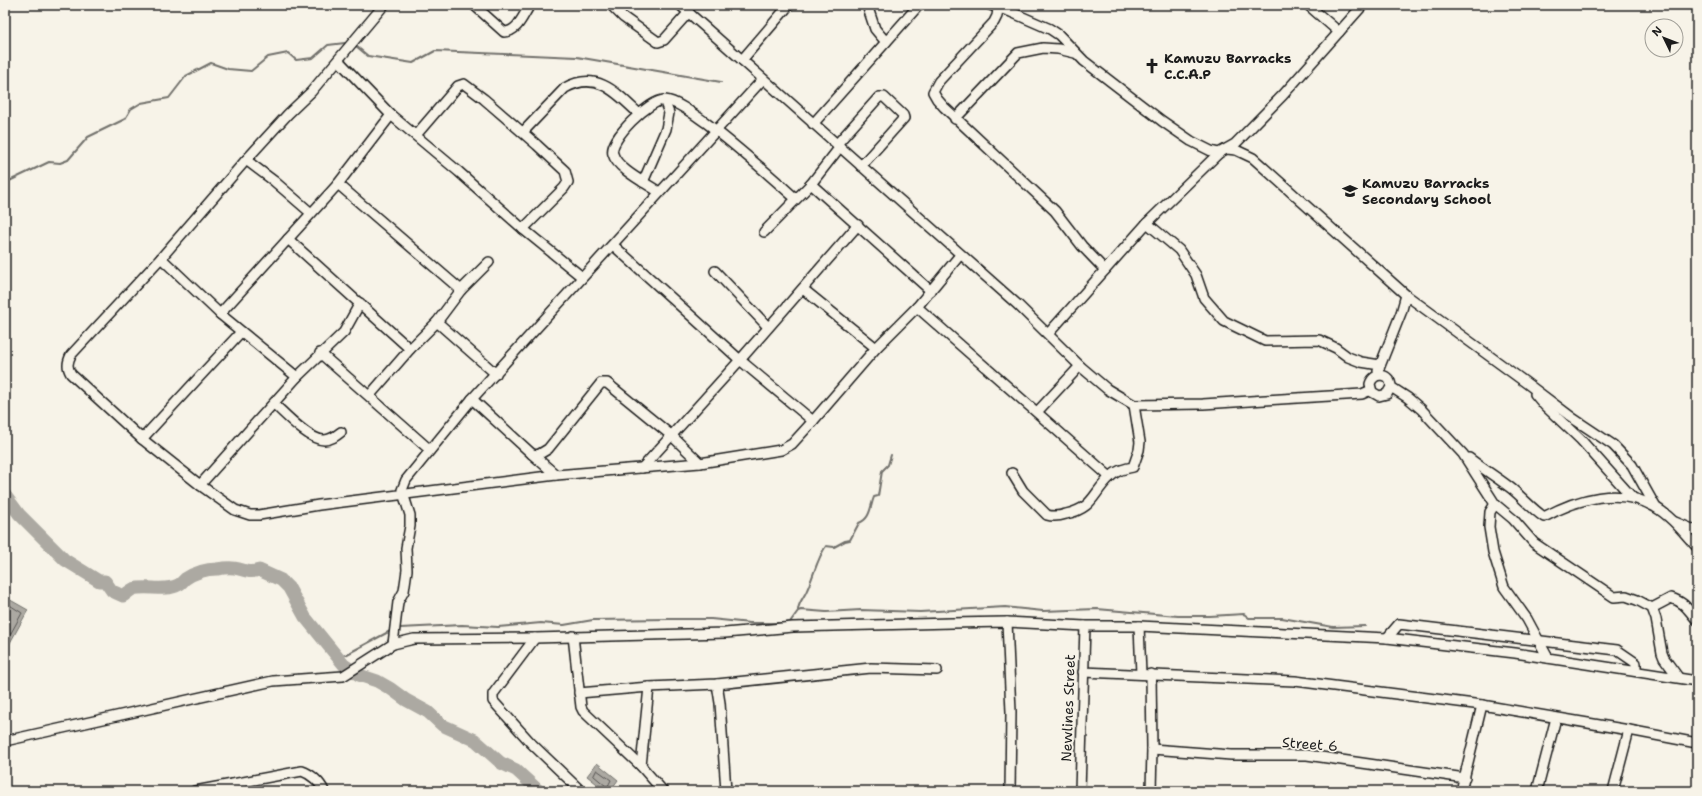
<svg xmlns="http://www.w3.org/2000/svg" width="1702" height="796" font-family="'Shantell Sans',sans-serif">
  <rect width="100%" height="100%" fill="#f7f3e8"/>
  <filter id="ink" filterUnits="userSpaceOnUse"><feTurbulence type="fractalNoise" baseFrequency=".025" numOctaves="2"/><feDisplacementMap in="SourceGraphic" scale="8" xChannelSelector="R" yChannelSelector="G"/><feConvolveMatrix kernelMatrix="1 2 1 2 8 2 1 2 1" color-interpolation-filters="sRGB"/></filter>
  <g filter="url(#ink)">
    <!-- water -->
    <g fill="#aca9a2" stroke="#72716c">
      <path d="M5,597l23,13 -23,42z"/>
      <path d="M597,763l21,17 -8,11h-4l-19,-15z"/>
    </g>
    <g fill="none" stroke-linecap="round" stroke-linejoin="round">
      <!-- shore -->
      <g stroke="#565452" stroke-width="1">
        <path d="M5,602l17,11 -17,31"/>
        <path d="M597,770l14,10 -3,6h-2l-12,-10z"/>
      </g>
      <!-- stream -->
      <g stroke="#72716c" stroke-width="2">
        <path d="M356,46l12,10 45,7 22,-12 142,6 144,25"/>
        <path d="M5,183l44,-21 11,1 8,-3 20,-23 37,-18 6,-10 10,-6 28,-5 17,-22 25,-13 17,6 23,2 17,-14 20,-4 8,7 17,-2 15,-13 17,-2"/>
        <path d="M798,610c1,-9 6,-12 9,-20 7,-15 10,-31 19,-44l8,1 11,-6 5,-1 9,-17c12,-5 11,-16 15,-26l4,-1 4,-25 6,-6 3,-10"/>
        <path d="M400,628l62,-3 36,2 43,-4 23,2 29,-5 76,-1h42l39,4h36l4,-1 8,-11 3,-1 25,2 35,-2 59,2 85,-5 38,4 54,-2 81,7h32l34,-2 5,4h33l51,9 32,-1"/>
        <path d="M338,659l54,-29"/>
      </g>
      <!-- river -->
      <path stroke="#aca9a2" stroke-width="13" d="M5,495l14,19 46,46 34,21h6l7,10 11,5c3,-2 6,-5 10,-7 14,-4 32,3 45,-4 3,-1 5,-4 7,-6 9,-6 21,-10 32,-10 6,-1 16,-2 22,0 7,2 12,4 20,1l22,10 8,8 16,29 39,48 15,10 18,6 14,8 15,11 22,12 14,13 33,15 26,23 15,7 23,21"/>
      <!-- minor casing -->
      <g stroke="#1c1c1c" stroke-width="12">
        <g id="minor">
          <path d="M384,5l-73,87 -23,22 -42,46 -85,98 -90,97c-4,8 -4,12 0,19l71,65 58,46 35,25 15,5h9l60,-10 237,-30 144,-12 81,-13 11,-6 21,-23 63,-73 41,-41 43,-52"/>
          <path d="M474,5l30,27c14,0 19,-17 26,-27"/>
          <path d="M611,5l12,12 35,25 6,-2 25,-28"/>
          <path d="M680,5l338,300 62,61 27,23 27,16 69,-1 159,-10 9,-4"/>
          <path d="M867,5l8,24 11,13"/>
          <path d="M990,5l21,7 39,17 9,6 25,26 78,60 29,20 20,10 8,2 16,-9 48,-49 80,-90"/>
          <path d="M1308,5l31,27"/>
          <path d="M998,9l-1,7 -3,6 -55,59 -6,11 4,7 7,8 111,104 27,35 23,24"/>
          <path d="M742,60l47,-55"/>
          <path d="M339,61l52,54 68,57 64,57 59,48"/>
          <path d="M955,119l63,-66 25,-5 15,1 17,4"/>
          <path d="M813,124l106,-119"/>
          <path d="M523,132l42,-44c32,-18 52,5 74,26"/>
          <path d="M416,135l42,-49 6,-2 20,15 53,46 28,26 3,11 -4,6 -41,41"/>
          <path d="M837,144l42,-47h5l19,18 1,3 -43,48"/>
          <path d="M1227,149l9,1 17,8 153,137 119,87 49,37 39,26 19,20 23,41"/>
          <path d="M246,160l28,21 37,32"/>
          <path d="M643,182l23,-53 3,-16 -5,-13"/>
          <path d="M338,184l123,106"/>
          <path d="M811,184l120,107"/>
          <path d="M659,192c-13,-9 -42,-23 -46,-38 -5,-14 37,-55 52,-54 12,1 30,15 40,22 32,24 61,50 90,76"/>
          <path d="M1147,223l32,27 17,25 8,23 20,23 41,20 54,-1 17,8 12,9 13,5 19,3"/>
          <path d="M764,232l47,-48 29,-37"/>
          <path d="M288,239l122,110"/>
          <path d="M613,245l127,115 73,61"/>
          <path d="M161,258l59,56 77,63"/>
          <path d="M715,271l53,56"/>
          <path d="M803,289l73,59"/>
          <path d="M917,307l193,170"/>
          <path d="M220,314l118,-130 53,-69"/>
          <path d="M437,322l59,52"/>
          <path d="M1048,334l99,-111 72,-70"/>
          <path d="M320,353l110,97"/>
          <path d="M1378,371l23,-58 5,-18"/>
          <path d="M1391,387l-4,7 -8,2 -7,-4 -2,-8c4,-13 21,-11 21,3l17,11 13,11 42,45 32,50 18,15 21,24 80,54 12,-1 11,4 15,8 4,11 6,34 2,5 14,19"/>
          <path d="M1535,394l10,12 36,34 51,57"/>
          <path d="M370,395l40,-46 27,-27 24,-32 28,-28"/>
          <path d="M472,399l60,55 6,1 10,-6 53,-66h6l65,53 28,27"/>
          <path d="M274,404c11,10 35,36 50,36 7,0 12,-4 17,-8"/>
          <path d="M1037,412l43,-46"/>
          <path d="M142,439l99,-107"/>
          <path d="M532,454l24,21"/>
          <path d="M1469,458c14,11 29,20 43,31 11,9 20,20 32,28 33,-18 76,-31 111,-10 16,9 29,26 42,40"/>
          <path d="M642,468l98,-108 118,-135"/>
          <path d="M1012,473l11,18 24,24c6,2 13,1 19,-1 28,-6 26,-20 44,-37 7,-7 14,-8 23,-10l6,-17 1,-8 -6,-37"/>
          <path d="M200,485l97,-108 47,-45 16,-29"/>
          <path d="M1495,504l-5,8 -1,15 4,25 11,35 23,32 21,39"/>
          <path d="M1675,522l22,9"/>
          <path d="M1652,608l19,-10c15,5 16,11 26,22"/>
          <path d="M1007,622l4,90 -1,79"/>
          <path d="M1139,626l2,48"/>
          <path d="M573,636l8,71 2,4 58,55 22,25"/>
          <path d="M535,638l-42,56v7l38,42 50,48"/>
          <path d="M1387,638l12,-14 218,26 19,13v8"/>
          <path d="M393,644l5,-42 6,-11 3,-21 -1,-22 4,-22v-11l-8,-25 4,-10 66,-81 291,-320"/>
          <path d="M1083,672l212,9 187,24 147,25 68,13"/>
          <path d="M717,684l3,19 6,88"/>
          <path d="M579,693l70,-6 68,-3 154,-16 66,2"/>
          <path d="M5,741l268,-60 70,-5 50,-32 21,-5 121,-1 190,-5 68,-6 159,-4 55,-1 78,4h54l248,12 128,15 182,28"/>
          <path d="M1152,749l79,6h76l158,23"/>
          <path d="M641,766l8,-79"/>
          <path d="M195,791l107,-20c9,3 18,11 22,20"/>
          <path d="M1080,791l5,-165"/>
          <path d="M1151,791l1,-42 -1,-75"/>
          <path d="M1461,791l21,-86"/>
          <path d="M1537,791l19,-73"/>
          <path d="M1613,791l16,-61"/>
        </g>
      </g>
      <!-- minor -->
      <use href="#minor" stroke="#f7f3e8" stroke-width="9"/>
    </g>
  </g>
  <!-- icons -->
  <defs>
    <g id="church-bare" transform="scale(1.2)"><path d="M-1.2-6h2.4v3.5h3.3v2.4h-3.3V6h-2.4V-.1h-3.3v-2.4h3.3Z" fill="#1c1c1c" stroke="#f7f3e8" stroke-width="2.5" paint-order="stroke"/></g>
    <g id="school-bare" transform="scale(1.2)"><path d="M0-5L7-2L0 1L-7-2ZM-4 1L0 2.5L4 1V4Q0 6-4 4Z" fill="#1c1c1c" stroke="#f7f3e8" stroke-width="2.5" paint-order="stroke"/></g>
  </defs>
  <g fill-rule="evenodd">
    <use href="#church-bare" x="1152" y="66"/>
    <use href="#school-bare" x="1350" y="191"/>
  </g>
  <g text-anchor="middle" stroke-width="3.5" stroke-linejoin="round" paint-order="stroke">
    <!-- poi labels -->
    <g font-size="14" font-weight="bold" fill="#1c1c1c" stroke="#f7f3e8" text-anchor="start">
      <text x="1164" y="63">Kamuzu Barracks<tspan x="1164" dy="16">C.C.A.P</tspan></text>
      <text x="1362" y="188">Kamuzu Barracks<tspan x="1362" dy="16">Secondary School</tspan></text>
    </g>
    <!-- street labels -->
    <g font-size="14" fill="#1c1c1c" stroke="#f7f3e8">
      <text transform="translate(1068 708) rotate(-88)" y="5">Newlines Street</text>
      <text transform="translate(1310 744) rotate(4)" y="5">Street 6</text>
    </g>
  </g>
  <!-- margin -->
  <rect width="1702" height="796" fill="none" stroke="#f7f3e8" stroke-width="20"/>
  <rect x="10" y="10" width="1682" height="776" fill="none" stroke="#1c1c1c" stroke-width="1.5" filter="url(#ink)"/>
  <!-- north arrow -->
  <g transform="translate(1664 38) rotate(313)"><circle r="19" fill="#f7f3e8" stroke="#9f9d96"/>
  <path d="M0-3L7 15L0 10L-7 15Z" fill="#1c1c1c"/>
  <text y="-6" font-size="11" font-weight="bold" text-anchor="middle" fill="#1c1c1c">N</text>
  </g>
</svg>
